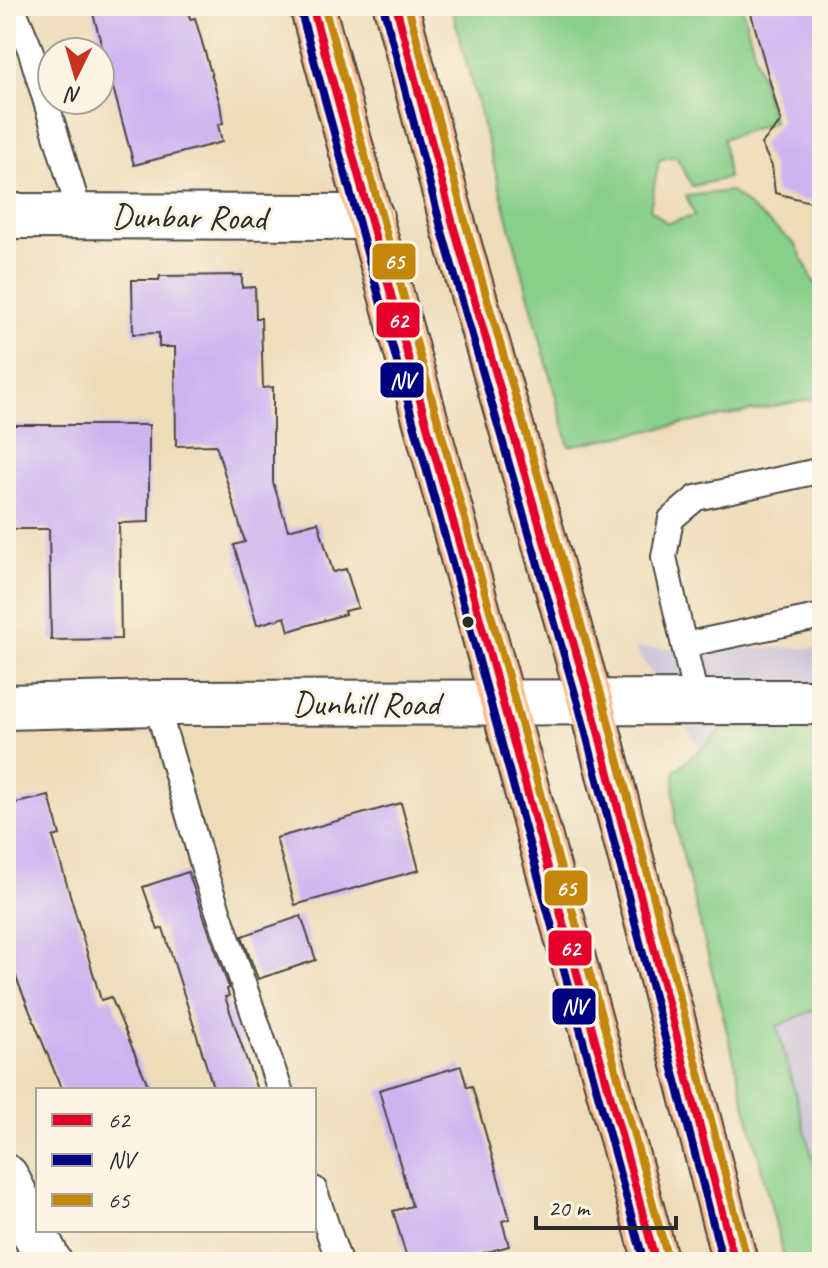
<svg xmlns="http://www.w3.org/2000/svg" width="828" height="1268" font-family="Caveat,sans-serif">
  <rect width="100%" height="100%" fill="#fcf5e5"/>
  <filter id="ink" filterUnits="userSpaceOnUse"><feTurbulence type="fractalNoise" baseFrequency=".0125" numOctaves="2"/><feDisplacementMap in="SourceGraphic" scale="16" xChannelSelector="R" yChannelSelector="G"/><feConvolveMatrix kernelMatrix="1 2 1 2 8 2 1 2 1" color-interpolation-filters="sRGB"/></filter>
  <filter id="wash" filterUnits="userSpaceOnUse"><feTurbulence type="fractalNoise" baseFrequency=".006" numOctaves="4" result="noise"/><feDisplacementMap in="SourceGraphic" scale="32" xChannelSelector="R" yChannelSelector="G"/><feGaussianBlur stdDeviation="1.8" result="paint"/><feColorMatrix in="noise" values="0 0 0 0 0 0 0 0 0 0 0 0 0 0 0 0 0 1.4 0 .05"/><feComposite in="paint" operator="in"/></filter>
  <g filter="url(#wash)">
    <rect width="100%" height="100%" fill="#eedcb9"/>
    <!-- industrial -->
    <path fill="#c8c0d8" d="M634,648h188v567l-121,-466z"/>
    <!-- green -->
    <g fill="#88cf8a" stroke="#5a7d5a" stroke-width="2">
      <path d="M451,6h291l31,116 -50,17 5,39 -36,8 -16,-30 -17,4 -9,49 17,14 28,-7 -9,-20 44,-5 66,54 18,37 8,5v110l-253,49z"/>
      <path d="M723,729l99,2v260l-6,18 -39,17 45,167v69h-37l-110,-438 -1,-52z"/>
    </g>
    <g id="blocks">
      <!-- building -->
      <g fill="#cdb4f1">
        <path d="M91,6h96l3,13 5,-1 25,86 3,19 -5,2 4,17 -88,23z"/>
        <path d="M749,6h73v199l-47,-12 -3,-27 -11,-22 20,-22z"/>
        <path d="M242,275v13l13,-1 1,31h5l2,70 10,-1v95l15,48 30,-8 15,50 13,-3 12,39 -14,3 1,3 -56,17 -4,-14 -28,8 -23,-80 11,-3 -29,-97 -40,1 -1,-99h-16v-14l-26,1 -1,-54h27l1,-4z"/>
        <path d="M6,425h143v97l-30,1 2,116 -70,1 -2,-111h-43z"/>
        <path d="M49,796l11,39 -7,2 48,163 10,-3 39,93h-88l-45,-110 -11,-36v-139z"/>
        <path d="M401,803l18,67 -124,35 -19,-67z"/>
        <path d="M188,872l41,116 -2,1 2,7 -4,1 32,93h-43l-51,-162 -5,2 -15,-43z"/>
        <path d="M301,916l15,44 -58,19 -16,-43z"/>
        <path d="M461,1066l6,21 5,-1 38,133 -8,2 7,25 -58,16h-43l-15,-51 19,-5 -33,-116z"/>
      </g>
    </g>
  </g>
  <g filter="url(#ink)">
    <use href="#blocks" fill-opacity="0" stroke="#484640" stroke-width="2"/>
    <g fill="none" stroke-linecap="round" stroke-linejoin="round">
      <!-- service casing -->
      <g stroke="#484640" stroke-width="28">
        <g id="service">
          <path d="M12,6l18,43 50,165"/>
          <path d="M684,645l138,-29"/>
          <path d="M156,703l51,176 73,211"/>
          <path d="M697,703l-33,-146 7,-38 25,-21 126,-28"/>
          <path d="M314,1189l25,73"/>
        </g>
      </g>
      <!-- minor casing -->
      <g stroke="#484640" stroke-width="48">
        <g id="minor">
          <path d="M6,216l365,1"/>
          <path d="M6,707l150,-4 666,-1"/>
          <path d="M6,1177l43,85"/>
        </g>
      </g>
      <!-- primary casing -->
      <g stroke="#484640" stroke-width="48">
        <g id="primary">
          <path d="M312,6l344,1256"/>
          <path d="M396,6l58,222 137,476 144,558"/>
        </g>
      </g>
      <!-- service -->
      <use href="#service" stroke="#fff" stroke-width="24"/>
      <!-- minor -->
      <use href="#minor" stroke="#fff" stroke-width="44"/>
      <!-- primary -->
      <use href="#primary" stroke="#fbbb8d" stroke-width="44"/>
      <!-- bus-1 casing -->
      <g stroke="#fcf5e5" stroke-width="14">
        <g id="bus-1">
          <path d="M312,6l344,1256"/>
          <path d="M396,6l58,222 137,476 144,558"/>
        </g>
      </g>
      <!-- bus-2 casing -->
      <g stroke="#fcf5e5" stroke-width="14">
        <g id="bus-2">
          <path d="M300,9l344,1253"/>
          <path d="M384,9l58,222 137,476 144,555"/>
        </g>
      </g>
      <!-- bus-3 casing -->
      <g stroke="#fcf5e5" stroke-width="14">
        <g id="bus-3">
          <path d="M324,6l344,1253"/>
          <path d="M408,6l58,219 137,476 144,558"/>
        </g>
      </g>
      <!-- bus-1 -->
      <use href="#bus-1" stroke="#e4002b" stroke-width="8"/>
      <!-- bus-2 -->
      <use href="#bus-2" stroke="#000080" stroke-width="8"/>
      <!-- bus-3 -->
      <use href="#bus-3" stroke="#c4870b" stroke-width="8"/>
    </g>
  </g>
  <!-- markers -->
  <circle fill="#2b2b2b" stroke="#fcf5e5" stroke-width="3" cx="468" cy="622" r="7"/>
  <g text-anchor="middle" stroke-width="6" stroke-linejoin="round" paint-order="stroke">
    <!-- street labels -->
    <g font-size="34" fill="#2b2b2b" stroke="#fcf5e5">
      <text transform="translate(189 216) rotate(1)" y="12">Dunbar Road</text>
      <text x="366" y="715">Dunhill Road</text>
    </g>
  </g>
  <g stroke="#fcf5e5" stroke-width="3">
    <rect x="371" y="242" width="46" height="39" rx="8" fill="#c4870b"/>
    <rect x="375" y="301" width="46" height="38" rx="8" fill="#e4002b"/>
    <rect x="379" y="361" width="46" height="38" rx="8" fill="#000080"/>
    <rect x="543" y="869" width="46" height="38" rx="8" fill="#c4870b"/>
    <rect x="547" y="929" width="46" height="38" rx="8" fill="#e4002b"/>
    <rect x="551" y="987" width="46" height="39" rx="8" fill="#000080"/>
  </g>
  <g font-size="22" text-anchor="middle" font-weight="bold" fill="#fff">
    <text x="394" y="269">65</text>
    <text x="398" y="328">62</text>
    <text x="402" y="388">NV</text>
    <text x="566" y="896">65</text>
    <text x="570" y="956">62</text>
    <text x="574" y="1014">NV</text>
  </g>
  <!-- margin -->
  <rect width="828" height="1268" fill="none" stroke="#fcf5e5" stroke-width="32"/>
  <!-- legend -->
  <rect x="36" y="1088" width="280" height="144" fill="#fcf5e5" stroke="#a8a49b" stroke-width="2"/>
  <rect x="52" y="1114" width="40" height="12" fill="#e4002b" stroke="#a8a49b" stroke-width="2"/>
  <text x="108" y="1128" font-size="24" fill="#2b2b2b">62</text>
  <rect x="52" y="1154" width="40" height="12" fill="#000080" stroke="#a8a49b" stroke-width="2"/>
  <text x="108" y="1168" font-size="24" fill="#2b2b2b">NV</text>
  <rect x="52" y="1194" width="40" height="12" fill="#c4870b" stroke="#a8a49b" stroke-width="2"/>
  <text x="108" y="1208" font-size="24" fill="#2b2b2b">65</text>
  <!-- north arrow -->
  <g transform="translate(76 76) rotate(185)"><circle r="38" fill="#fcf5e5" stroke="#a8a49b" stroke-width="2"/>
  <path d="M0-6L14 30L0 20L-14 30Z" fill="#c8321e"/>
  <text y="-12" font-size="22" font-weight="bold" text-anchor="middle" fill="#2b2b2b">N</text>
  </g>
  <!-- scale -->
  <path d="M536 1216v12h140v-12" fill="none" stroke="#2b2b2b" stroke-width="4"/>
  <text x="548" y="1216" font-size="24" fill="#2b2b2b" stroke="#fcf5e5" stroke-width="6" paint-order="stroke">20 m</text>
</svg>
